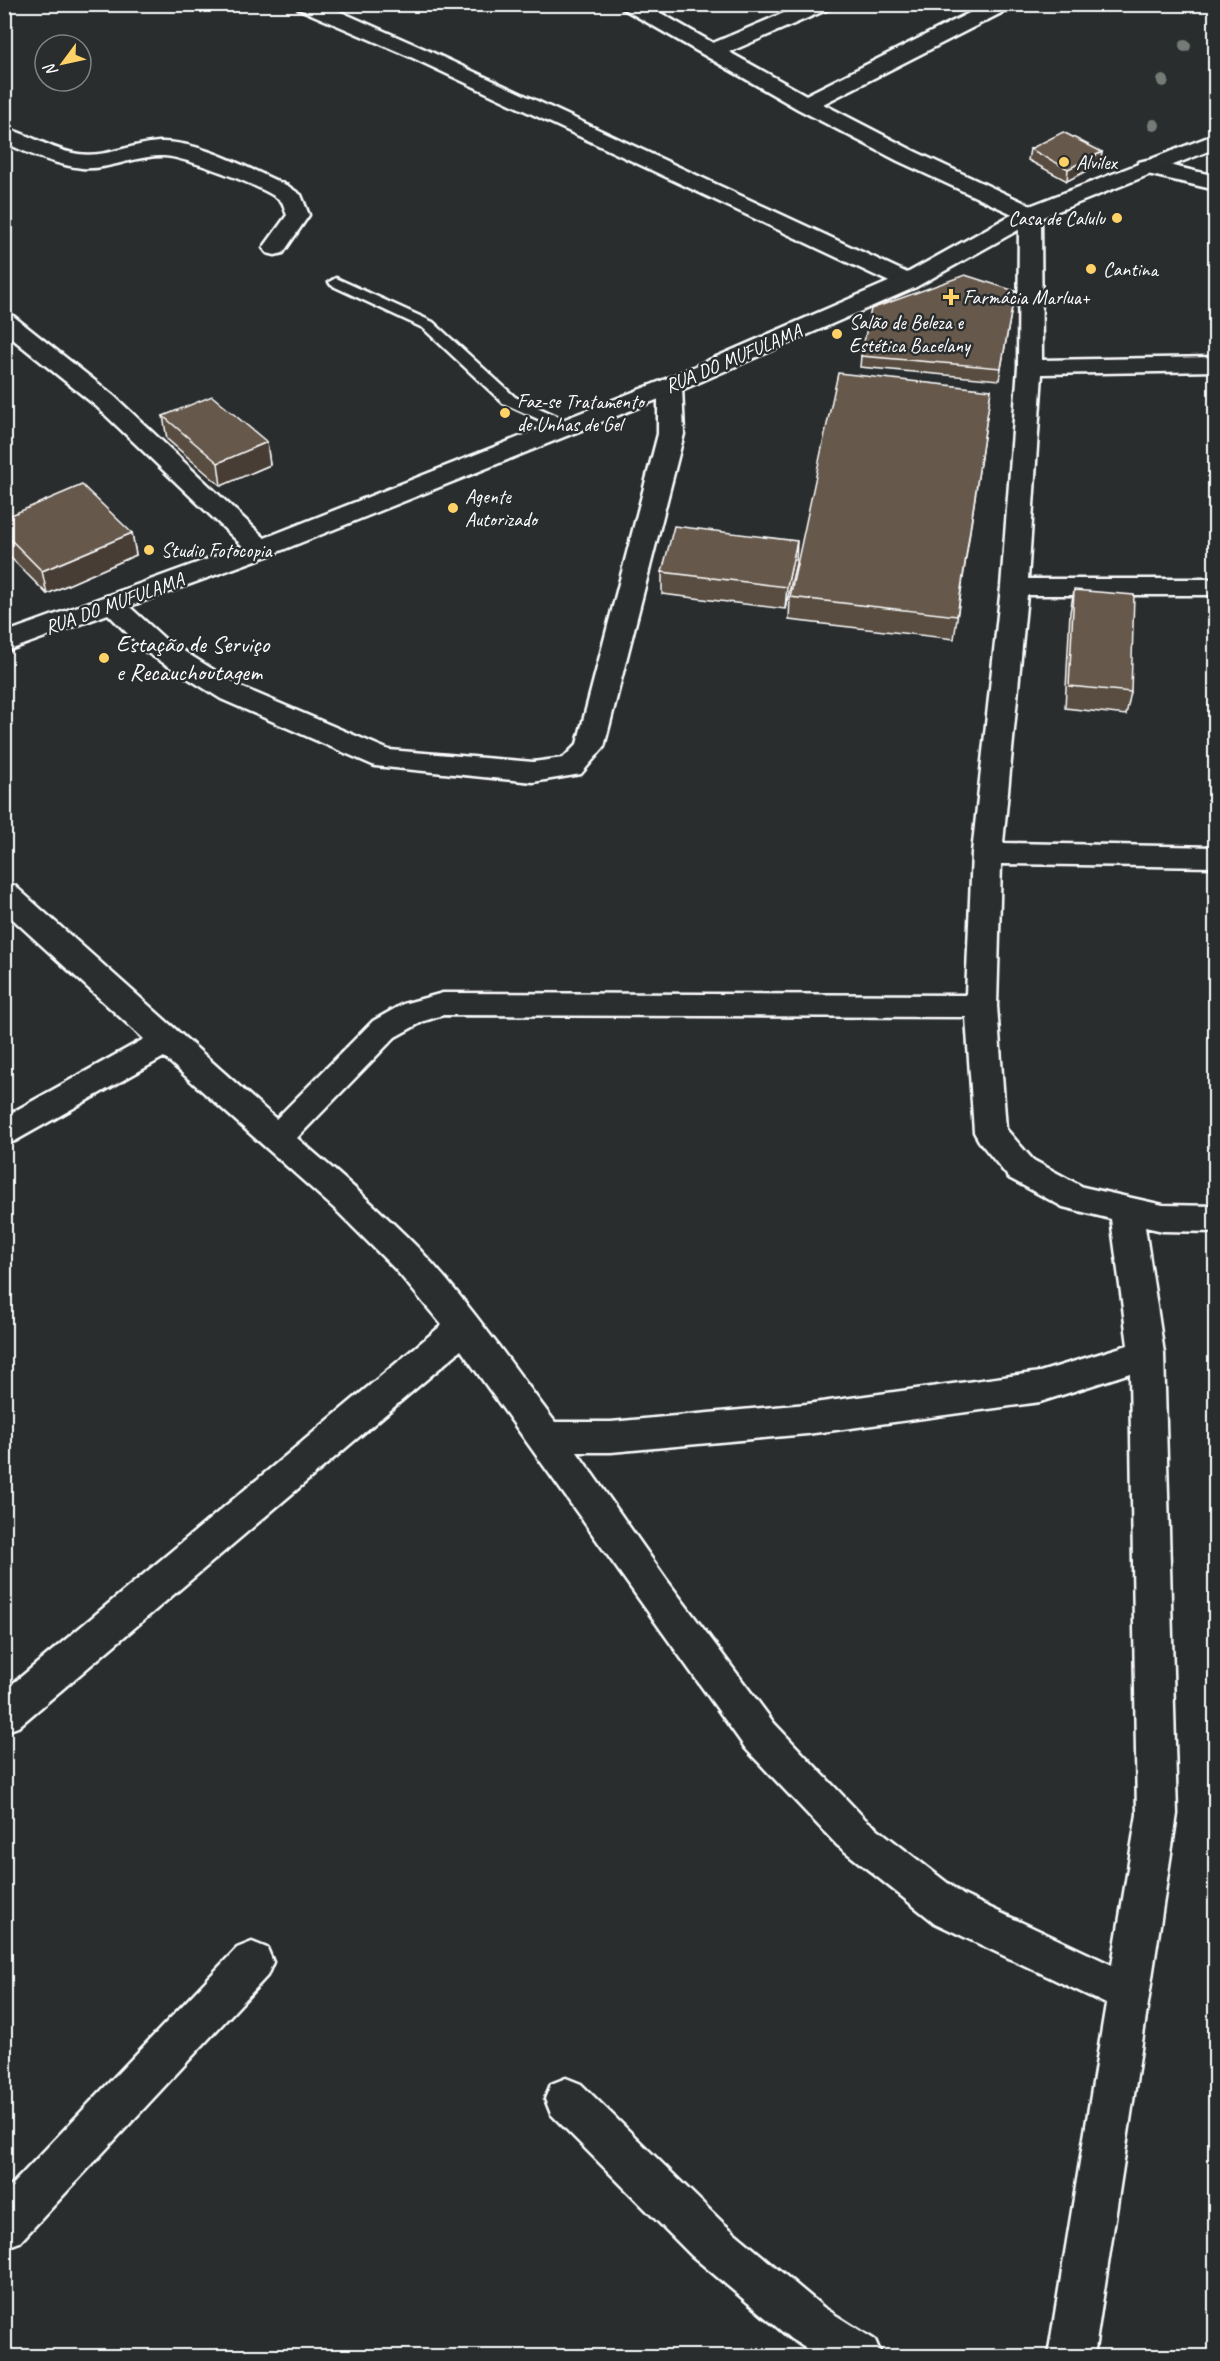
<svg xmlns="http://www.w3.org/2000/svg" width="1220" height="2361" font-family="Caveat,sans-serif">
  <rect width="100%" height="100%" fill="#2a2d2e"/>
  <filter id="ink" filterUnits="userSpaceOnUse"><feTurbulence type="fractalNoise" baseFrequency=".0167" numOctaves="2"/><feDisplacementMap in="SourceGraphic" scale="12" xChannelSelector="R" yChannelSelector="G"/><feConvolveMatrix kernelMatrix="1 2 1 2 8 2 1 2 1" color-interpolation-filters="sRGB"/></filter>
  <g filter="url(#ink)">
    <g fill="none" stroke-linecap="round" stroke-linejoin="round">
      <!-- service casing -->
      <g stroke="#fff" stroke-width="5">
        <path id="service" d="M336,278l97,44 82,75 57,26 2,3 -8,5 -6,-2 -57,-26 -80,-75 -92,-43 -2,-3z"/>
      </g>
      <!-- minor casing -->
      <g stroke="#fff" stroke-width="5">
        <g id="minor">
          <path d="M294,4h29l104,46 489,227 4,5 -4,5 -8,2 -8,-2 -487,-229 -116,-50z"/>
          <path d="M619,4h26l68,39 92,-39h29l-3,4 -102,44 77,43 181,-91h27l-3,4 -188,96 91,47 124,58 3,5 1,146 174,-3v14l-174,3 -14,205h188v16h-189l-24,248 213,4v20l-215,-3 -4,142 9,123 27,31 50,27 80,18 53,1v26l-53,-1 -18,-4 19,126 13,461 -83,542h-46l58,-352 -171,-81 -98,-78 -91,-96 -285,-399 -443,377 -14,5v-41l438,-366 -46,-55 -60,-60 -172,-153 -149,84 -11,3v-27l140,-78 -140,-128v-28l11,3 261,233 97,-98 30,-17 40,-11 523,2 6,-142 29,-266 17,-220 1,-150 -121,-56 -100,-52 -176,-101zM443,1015l523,2 8,115 5,9 30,37 54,29 48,12 17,126 -88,27 -233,32 -196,18h-56c-44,-58 -86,-120 -136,-173 -38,-39 -80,-75 -122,-111l98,-101 29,-16zM1130,1373l7,441 -25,151 -149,-70 -98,-76 -91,-96 -108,-144 -89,-127h34l196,-18 233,-32z"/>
          <path d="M4,128c26,6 47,22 74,26 28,4 52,-10 81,-12 40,-2 92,28 129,44l13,9 8,20 -26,38 -8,2 -8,-2 -4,-5 24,-33c-2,-4 -3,-10 -5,-13 -13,-14 -99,-46 -119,-46 -27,-1 -52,14 -81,12 -27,-3 -53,-14 -78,-26z"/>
          <path d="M1147,160l69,16v14l-77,-18 -3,-5 3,-5z"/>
          <path d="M4,313l8,2 102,81 156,147 4,6 -4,6 -9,2 -9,-2 -156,-149 -92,-74z"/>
          <path d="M670,379l9,2 3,5 2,48 -80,313 -23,27 -48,8 -158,-16 -154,-67 -75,-47 -48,-48 4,-6 9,-3 9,3 46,42 75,47 148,63 144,12 30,-4 14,-14 81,-310v-48l3,-5z"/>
          <path d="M252,1942l15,6 6,14 -6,14 -247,266 -16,6v-55l233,-245z"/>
          <path d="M566,2078l15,6 142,139 100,84 52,33 7,16h-64l-27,-17 -100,-84 -140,-141 -6,-15 6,-15z"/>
        </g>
      </g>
      <!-- tertiary casing -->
      <g stroke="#fff" stroke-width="5">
        <path id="tertiary" d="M1216,134v14l-178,71 -122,68 -237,104 -409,164 -266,97v-19l248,-90 409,-162 239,-104 122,-68z"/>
      </g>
      <!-- service -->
      <use href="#service" fill="#2a2d2e" fill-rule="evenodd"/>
      <!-- minor -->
      <use href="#minor" fill="#2a2d2e" fill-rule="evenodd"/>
      <!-- tertiary -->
      <use href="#tertiary" fill="#2a2d2e" fill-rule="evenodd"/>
    </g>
    <!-- trees -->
    <g fill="#757c77">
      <circle cx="1185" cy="46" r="6"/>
      <circle cx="1163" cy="81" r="6"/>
      <circle cx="1154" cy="125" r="6"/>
    </g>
    <!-- wall -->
    <g fill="#584d41" stroke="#fff" stroke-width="1.5">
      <path d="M1030,149l72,3 -2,12 -33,17 -39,-21z"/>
      <path d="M1015,291l-16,89 -139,-13 1,-11z"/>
      <path d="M991,390l-37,249 -165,-19 1,-23z"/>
      <path d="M163,416l104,26 3,23 -49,21 -54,-47z"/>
      <path d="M4,518l128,15 4,22 -89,39 -43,-43z"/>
      <path d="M796,563l-11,46 -123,-15v-22z"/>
      <path d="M1074,590l57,102 -5,23 -61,-7 5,-96z"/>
    </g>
    <!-- shaded-wall -->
    <g fill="#473e35" stroke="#fff" stroke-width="1.5">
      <path d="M1102,152l-2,12 -33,17 1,-12z"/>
      <path d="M267,442l3,23 -49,21 -3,-23z"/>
      <path d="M132,533l4,22 -89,39 -5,-23z"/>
      <path d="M797,541l-1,22 -11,46 2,-22z"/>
    </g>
    <!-- building -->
    <g fill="#66594c" stroke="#fff" stroke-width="1.5">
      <path d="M1063,132l39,20 -34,17 -38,-20z"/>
      <path d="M965,275l50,16 -14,77 -140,-12 10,-47z"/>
      <path d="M838,373l153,17 -34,226 -167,-19z"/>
      <path d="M212,396l55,46 -49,21 -55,-47z"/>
      <path d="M82,485l50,48 -90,38 -38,-38v-15z"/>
      <path d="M674,526l123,15 -10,46 -125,-15z"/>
      <path d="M1074,590l60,5 -3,97 -62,-6z"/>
    </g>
  </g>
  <!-- markers -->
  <g fill="#ffd166" stroke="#2a2d2e" stroke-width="2">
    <circle cx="1064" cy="162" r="6"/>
    <circle cx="1117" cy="218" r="6"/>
    <circle cx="1091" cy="269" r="6"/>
    <path d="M948 288h6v6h6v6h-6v6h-6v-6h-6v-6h6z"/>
    <circle cx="837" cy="334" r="6"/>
    <circle cx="505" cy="413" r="6"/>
    <circle cx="453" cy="508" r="6"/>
    <circle cx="149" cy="550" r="6"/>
    <circle cx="104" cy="658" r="6"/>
  </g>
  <g text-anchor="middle" stroke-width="5" stroke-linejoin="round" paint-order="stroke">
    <!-- far-poi labels -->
    <g font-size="20" fill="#fff" stroke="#2a2d2e" text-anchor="start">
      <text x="1076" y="169">Alvilex</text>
      <text x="1105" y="225" text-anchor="end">Casa de Calulu</text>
      <text x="1103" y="276">Cantina</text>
      <text x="963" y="304">Farmácia Marlua+</text>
      <text x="849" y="329">Salão de Beleza e<tspan x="849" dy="23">Estética Bacelany</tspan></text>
      <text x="517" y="408">Faz-se Tratamento<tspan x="517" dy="23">de Unhas de Gel</tspan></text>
      <text x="465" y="503">Agente<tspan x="465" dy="23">Autorizado</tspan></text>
      <text x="161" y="557">Studio Fotocopia</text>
    </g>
    <!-- far-street labels -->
    <g font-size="20" fill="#fff" stroke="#2a2d2e">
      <text transform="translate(733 358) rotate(-23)" y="7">RUA DO MUFULAMA</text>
      <text transform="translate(114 603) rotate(-20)" y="7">RUA DO MUFULAMA</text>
    </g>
    <!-- poi labels -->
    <g font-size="24" fill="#fff" stroke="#2a2d2e" text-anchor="start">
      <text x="116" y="652">Estação de Serviço<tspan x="116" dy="28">e Recauchoutagem</tspan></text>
    </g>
  </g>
  <!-- margin -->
  <rect width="1220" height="2361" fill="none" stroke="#2a2d2e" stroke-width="24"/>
  <rect x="12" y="12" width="1196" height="2337" fill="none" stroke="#fff" stroke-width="2" filter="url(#ink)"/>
  <!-- north arrow -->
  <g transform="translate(63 63) rotate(237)"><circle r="28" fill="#2a2d2e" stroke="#7f8182" stroke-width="1.5"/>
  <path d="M0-4.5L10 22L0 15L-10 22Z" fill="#ffd166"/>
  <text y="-9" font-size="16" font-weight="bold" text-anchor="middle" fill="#ffffff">N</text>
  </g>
</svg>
